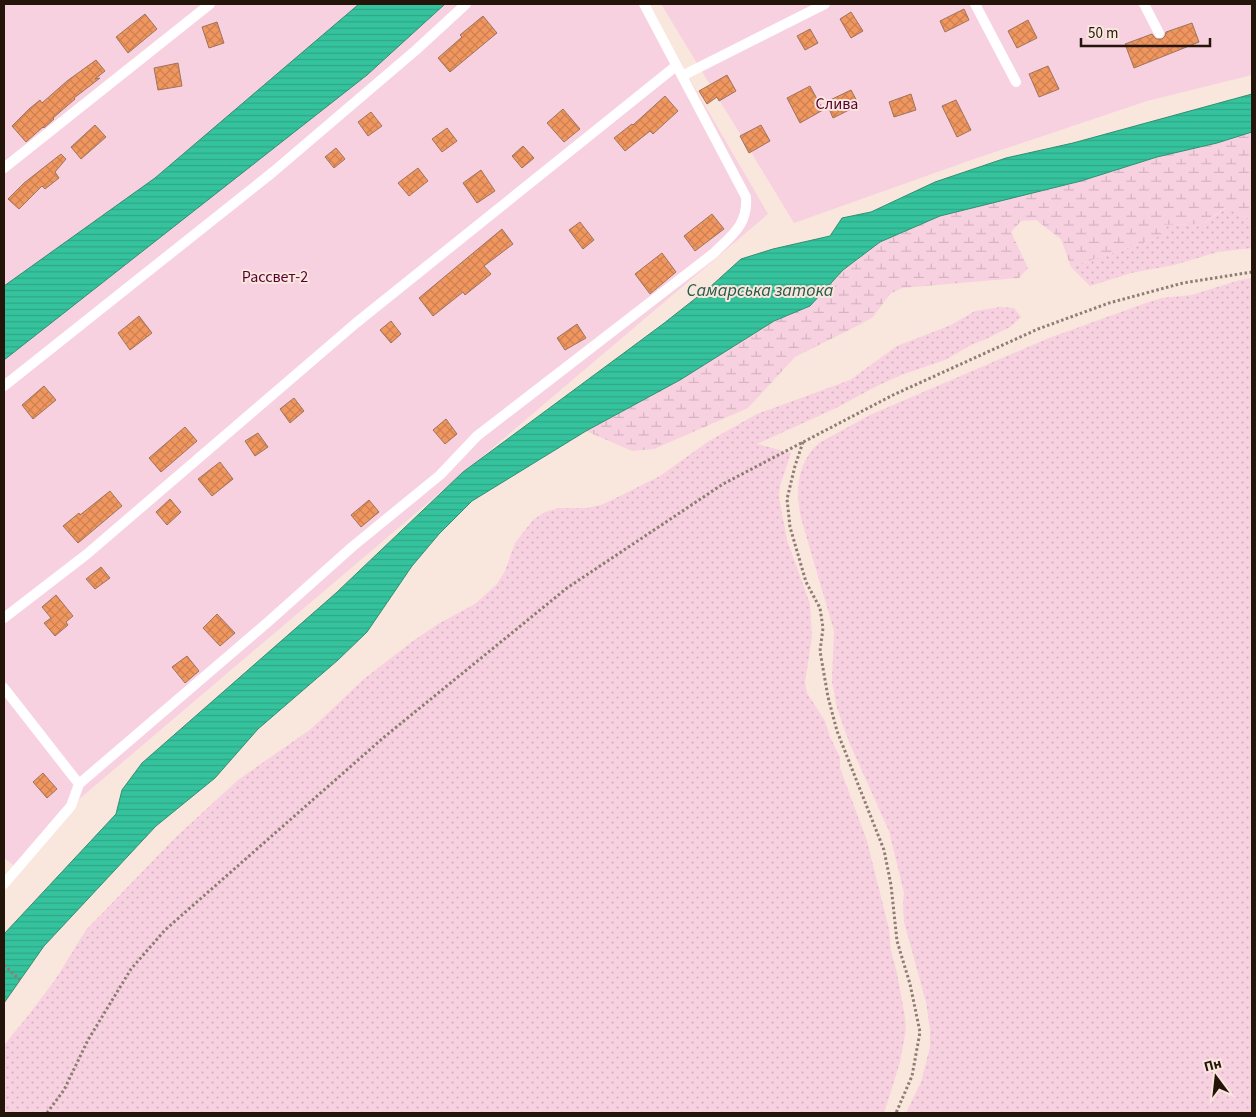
<svg xmlns="http://www.w3.org/2000/svg" width="1256" height="1117" font-family="'Source Sans 3',sans-serif">
  <defs>
    <pattern id="grass-dots" width="8" height="8" patternUnits="userSpaceOnUse" patternTransform="scale(1.25)"><rect width="8" height="8" fill="#f8d1e1"/><path d="M2 2h.1M6 6h.1" fill="none" stroke="#d4b3c0" stroke-width="1.8" stroke-linecap="round"/></pattern>
    <pattern id="wetland-marsh" width="20" height="14" patternUnits="userSpaceOnUse" patternTransform="scale(1.25)"><rect width="20" height="14" fill="#f8d1e1"/><path d="M1 5h8M5 5V1M11 12h8M15 12V8" fill="none" stroke="#d4b3c0"/></pattern>
    <pattern id="water-rules" width="6" height="5" patternUnits="userSpaceOnUse" patternTransform="scale(1.25)"><rect width="6" height="5" fill="#35c39e"/><path d="M0 2.5h6" fill="none" stroke="#2fa787"/></pattern>
    <pattern id="building-cross-hatch" width="8" height="8" patternUnits="userSpaceOnUse" patternTransform="scale(1.25)"><rect width="8" height="8" fill="#f0965f"/><path d="M0 0l8 8M0 8l8-8" fill="none" stroke="#ce8051"/></pattern>
  </defs>
  <rect width="100%" height="100%" fill="#f9e6dc"/>
  <!-- grass -->
  <g fill="url(#grass-dots)">
    <path d="M1226,208l26,12v28l-34,4 -44,13 -43,8 -41,13 -19,-19 83,-28 5,-14 43,-1z"/>
    <path d="M1252,278v835h-346l15,-31 9,-35v-18l-4,-27 -22,-80 -1,-18 1,-11 -15,-62 -40,-89 -12,-34 -5,-27 2,-50 -33,-113c-6,-27 -4,-56 18,-75l51,-28 179,-77 94,-34 19,-6 30,-3 48,-15z"/>
    <path d="M1001,307l13,1 7,9 -11,10 -26,13 -13,5 -26,15 -44,15 -26,12 -39,21 -79,36 34,9 -11,33 -1,11 8,43 23,64 2,33 -7,45 2,11 18,28 5,16 10,20v11l27,73 22,88 2,22 6,22 8,44 1,12 -6,33 -16,51h-880v-68l23,-28 28,-37 31,-50 90,-93 62,-57 73,-51 53,-50 49,-38 25,-17 37,-20 22,-20 8,-13 10,-28 18,-23 12,-8 14,-4h28l14,-3 13,-6 46,-23 49,-35 48,-27 93,-34 47,-34 54,-21 24,-14z"/>
  </g>
  <!-- wetland -->
  <path fill="url(#wetland-marsh)" d="M1252,132v88l-27,-12 -23,16 -42,1 6,7 -12,7 -83,28 -10,-28 -25,-19 -15,1 -10,11 17,36 -9,10 -117,10 -12,6 -17,23 -12,7 -66,33 -47,51 -94,41 -22,2 -46,-20 94,-51 94,-59 36,-15 33,-36 37,-28 60,-26 141,-35 76,-24 60,-14z"/>
  <!-- garden -->
  <g fill="#f8d1e1">
    <path d="M4,4h642l122,210 -697,592 -55,61 -12,-9z"/>
    <path d="M661,4h591v71l-105,26 -173,58 -180,64z"/>
  </g>
  <!-- water -->
  <g fill="url(#water-rules)" stroke="#308f72">
    <path d="M359,4h86l-78,71 -363,285v-74l151,-108z"/>
    <path d="M1252,94v38l-35,11 -60,14 -76,24 -141,35 -60,26 -37,28 -33,36 -36,15 -94,59 -94,51 -114,70 -33,33 -27,32 -45,66 -29,28 -80,69 -43,49 -59,48 -112,120 -40,57v-69l112,-120 6,-24 20,-27 194,-170 127,-121 200,-148 47,-37 31,-28 32,-10 57,-13 12,-18 29,-6 64,-30 71,-24 67,-15z"/>
  </g>
  <!-- building -->
  <g fill="url(#building-cross-hatch)" stroke="#9d745d">
    <path d="M964,9l5,11 -24,12 -5,-11z"/>
    <path d="M851,12l12,19 -12,7 -11,-19z"/>
    <path d="M145,14l12,15 -29,24 -12,-16z"/>
    <path d="M483,16l14,17 -47,39 -12,-14 24,-21 -2,-2z"/>
    <path d="M1028,20l9,18 -20,10 -9,-17z"/>
    <path d="M217,22l7,21 -15,5 -7,-21z"/>
    <path d="M1192,23l7,19 -65,26 -9,-24 27,-10 4,5h6l3,-3 1,-4z"/>
    <path d="M810,29l8,14 -13,7 -8,-14z"/>
    <path d="M96,60l9,11 -10,8 5,-1 -26,20 1,1 -22,19 1,1 -10,9 -1,-1 -17,15 -14,-16 17,-17 11,-9 2,3 25,-22z"/>
    <path d="M178,63l4,23 -24,4 -4,-22z"/>
    <path d="M1048,66l11,23 -20,8 -10,-23z"/>
    <path d="M727,75l9,16 -17,10 -2,-4 -10,7 -8,-13z"/>
    <path d="M810,86l13,24 -23,13 -13,-25z"/>
    <path d="M851,90l8,15 -26,13 -7,-16z"/>
    <path d="M911,94l5,16 -22,7 -5,-15z"/>
    <path d="M665,96l13,15 -25,23 -3,-3 -25,20 -11,-13 18,-14 1,1z"/>
    <path d="M956,100l15,30 -14,7 -15,-31z"/>
    <path d="M563,109l17,20 -16,13 -17,-19z"/>
    <path d="M371,112l11,14 -14,10 -10,-14z"/>
    <path d="M95,125l11,12 -25,22 -10,-12z"/>
    <path d="M761,125l9,16 -21,12 -9,-17z"/>
    <path d="M447,128l10,13 -15,11 -10,-13z"/>
    <path d="M523,146l11,12 -12,10 -10,-12z"/>
    <path d="M336,148l9,11 -11,9 -9,-11z"/>
    <path d="M61,154l5,5 -11,13 4,6 -14,11 -3,-3 -23,23 -11,-10 16,-16z"/>
    <path d="M418,168l10,13 -19,15 -11,-13z"/>
    <path d="M481,170l14,21 -18,12 -14,-20z"/>
    <path d="M712,214l12,15 -29,22 -11,-15z"/>
    <path d="M580,222l14,18 -11,9 -14,-19z"/>
    <path d="M502,229l11,15 -29,22 7,8 -26,21 -2,-3 -30,24 -14,-18z"/>
    <path d="M662,253l14,19 -26,22 -15,-20z"/>
    <path d="M139,316l13,17 -22,17 -12,-17z"/>
    <path d="M391,321l10,13 -10,9 -11,-13z"/>
    <path d="M577,324l9,14 -21,12 -8,-12z"/>
    <path d="M44,386l12,14 -23,19 -11,-14z"/>
    <path d="M294,398l10,13 -14,12 -10,-14z"/>
    <path d="M446,419l11,15 -12,10 -12,-14z"/>
    <path d="M185,427l12,14 -36,31 -12,-14z"/>
    <path d="M258,433l10,14 -13,9 -10,-15z"/>
    <path d="M220,462l13,17 -21,17 -14,-17z"/>
    <path d="M110,491l12,15 -44,37 -15,-17 16,-13 1,2z"/>
    <path d="M170,499l11,13 -14,13 -11,-13z"/>
    <path d="M369,500l10,12 -18,15 -10,-12z"/>
    <path d="M101,567l9,11 -15,11 -9,-10z"/>
    <path d="M56,595l17,21 -7,6 2,3 -13,11 -11,-13 7,-5 -9,-11z"/>
    <path d="M217,614l18,19 -15,13 -17,-18z"/>
    <path d="M187,656l12,15 -14,12 -13,-16z"/>
    <path d="M43,773l14,16 -10,9 -14,-16z"/>
  </g>
  <g fill="none" stroke-linecap="round" stroke-linejoin="round">
    <!-- path -->
    <g stroke="#8e7d73" stroke-width="3" stroke-dasharray="2.5 2.5" stroke-linecap="butt">
      <path d="M803,442l-8,24 -8,33 3,28 16,55 14,26 3,20 -3,23 8,46 9,34 47,119 7,35 6,56 13,43 10,48 -8,44 -16,37"/>
      <path d="M4,965l16,15"/>
      <path d="M47,1113l17,-23 24,-50 43,-71 34,-39 218,-192 184,-150 156,-104 170,-89 145,-66 71,-26 74,-20 69,-11"/>
    </g>
    <!-- service -->
    <g stroke="#fff" stroke-width="10">
      <path d="M975,4l41,78"/>
      <path d="M1144,4l15,29"/>
      <path d="M682,76l143,-72"/>
      <path d="M4,168l206,-164"/>
      <path d="M4,386l269,-214 143,-122 50,-46"/>
      <path d="M4,618l83,-64 269,-231 320,-257"/>
      <path d="M4,688l75,96 -8,22 -67,78"/>
      <path d="M79,784l189,-162 84,-75 88,-72 37,-39 237,-183c18,-18 34,-28 32,-56l-102,-193"/>
    </g>
  </g>
  <g text-anchor="middle" stroke-width="4" stroke-linejoin="round" paint-order="stroke">
    <!-- park labels -->
    <g font-size="16" fill="#590037" stroke="#f9e6dc">
      <text x="837" y="109">Слива</text>
      <text x="275" y="282">Рассвет-2</text>
    </g>
    <!-- water labels -->
    <g font-size="18" font-style="italic" fill="#245b4a" stroke="#f9e6dc">
      <text x="760" y="296">Самарська затока</text>
    </g>
  </g>
  <!-- border -->
  <rect width="1256" height="1117" fill="none" stroke="#24150b" stroke-width="10"/>
  <!-- north arrow -->
  <g transform="translate(1216 1077) rotate(345)" stroke="#f9e6dc" stroke-width="4" paint-order="stroke">
  <path d="M0-4L9 19L0 12L-9 19Z" fill="#24150b"/>
  <text y="-8" font-size="14" font-weight="bold" text-anchor="middle" fill="#24150b">Пн</text>
  </g>
  <!-- scale -->
  <path d="M1081 38v8h129v-8" fill="none" stroke="#24150b" stroke-width="2.5"/>
  <text x="1088" y="38" font-size="15" fill="#24150b" stroke="#f9e6dc" stroke-width="4" paint-order="stroke">50 m</text>
</svg>
